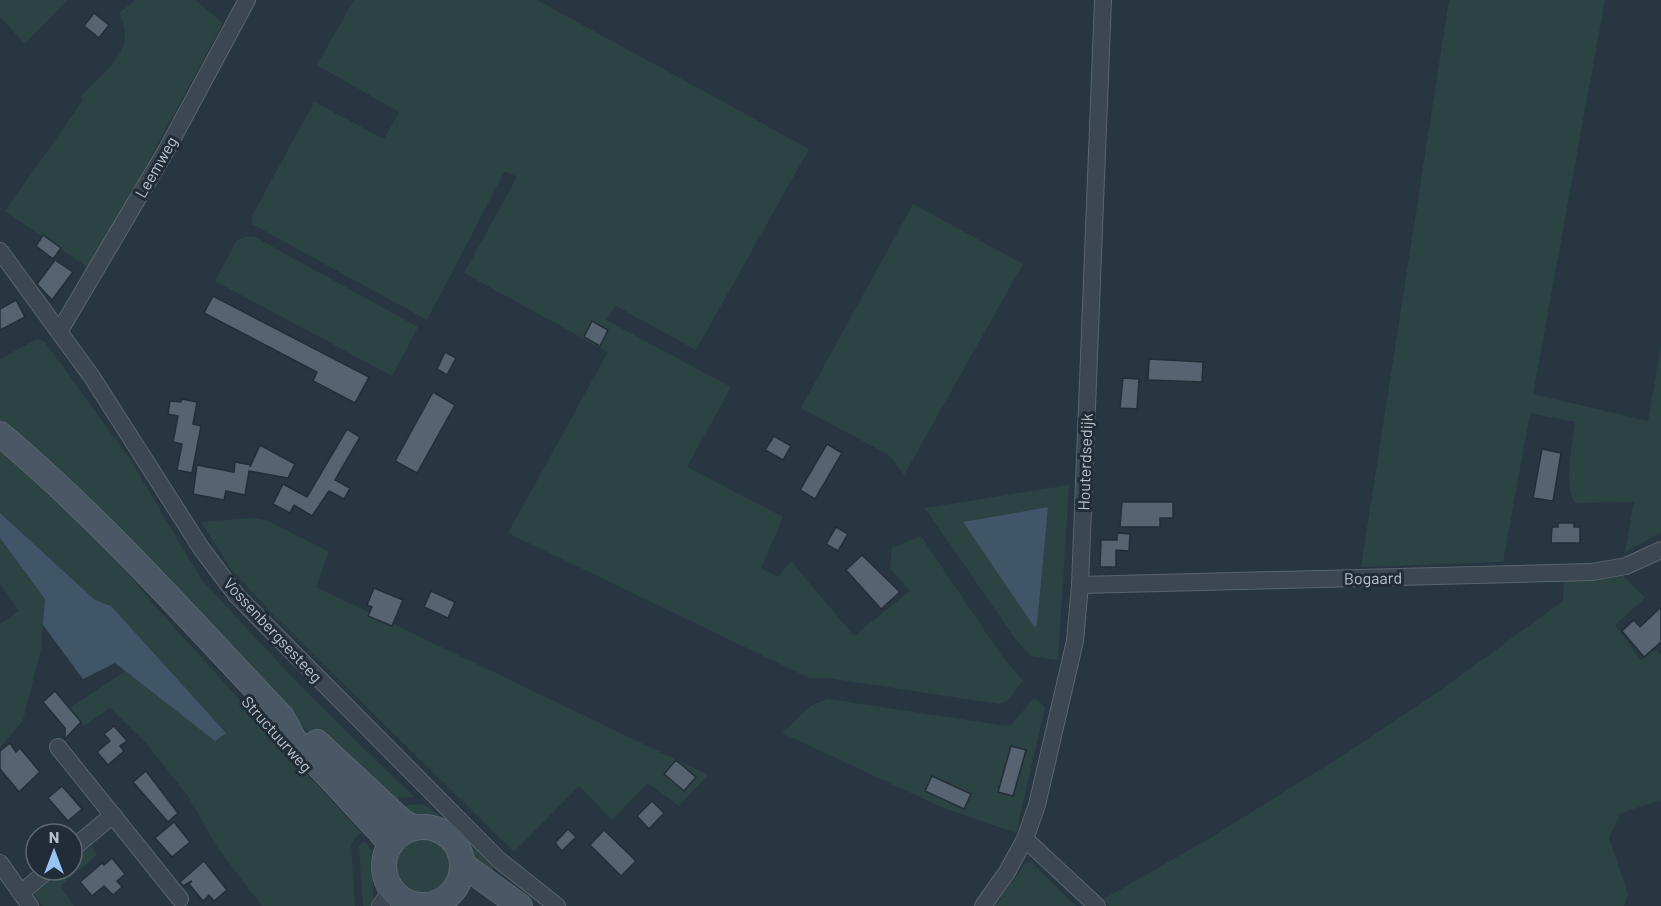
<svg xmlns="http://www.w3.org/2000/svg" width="1661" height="906" font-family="Barlow,sans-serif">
  <rect width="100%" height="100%" fill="#283641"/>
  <!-- green -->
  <g fill="#2b4443" fill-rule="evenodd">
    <path d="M0,0h67l-42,44 -25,-27z"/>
    <path d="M136,0h59l28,23 -133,246 -85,-58 78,-111 -3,-3c24,-26 59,-47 39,-84z"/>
    <path d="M354,0h183l272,149 -113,201 -80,-44 -10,14 125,67 -44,80 96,50 -22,51 17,9 13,-16 63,75 56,-45 -20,-23 2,-20 29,-12 80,119 22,26 -16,20 -8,3 -171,-26h-19l-301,-145 100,-181 -144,-79 53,-96 -12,-6 -78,149 -175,-96v-8l62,-114 70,37 15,-27 -82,-47z"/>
    <path d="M1449,0h156l-72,394 115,27 13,-75v187l-36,19 9,-50 -59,1c-12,-17 -2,-61 0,-81l-45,-9 -27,149 -142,5z"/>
    <path d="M913,204l110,60 -119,211 -15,-20 -88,-47z"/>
    <path d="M245,237h10l163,90 -26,49 -177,-95 22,-41z"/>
    <path d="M37,339l7,2 86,118 71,120 103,111 110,107 -16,1 -6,6 -102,-89 -290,-291v-65z"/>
    <path d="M0,449l102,94 60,71 199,219 -10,10 4,63h-93l-45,-59 -29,-51 -43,-54 -35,-34 -26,18 -14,-18 55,-37 90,70 -104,-135 -16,-6 -95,-87z"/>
    <path d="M1069,485l-11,175 -27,-4 -17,-19 -89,-129zM1048,507l-13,121 -71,-106z"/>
    <path d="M252,518l14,2 63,32 -13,35 392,188 -29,31 -31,-23 -36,37 -33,-34 -65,66 -238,-234 -45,-49 -30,-47z"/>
    <path d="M0,538l45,61 -4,50 -18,71 -23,28v-124l19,-13 -19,-28z"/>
    <path d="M1623,575l22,23 -30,27 26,35 15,-11 5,5v146l-40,13 -12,25 19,56 -4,12h-515l-7,-6 108,-62 140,-87 85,-57 128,-93 1,-20z"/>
    <path d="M1034,698l11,9 -29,126 -75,-26 -159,-74 30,-28 16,-6 179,27 5,-2z"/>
    <path d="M423,804l31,22 41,39 -8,12c-29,-36 -21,-60 -79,-60l-7,-11z"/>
    <circle cx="422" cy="866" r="28"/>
    <path d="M364,841l8,10c-5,19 6,41 -1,55h-8l-4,-60z"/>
    <path d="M91,846l6,9 -37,31 14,20h-31l-9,-12 28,-24h10v-9z"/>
    <path d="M1027,861l5,2 44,43h-81z"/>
  </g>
  <!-- water -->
  <g fill="#3f5669">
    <path d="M1048,507l-11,117 -2,4 -72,-106z"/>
    <path d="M0,513l95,87 16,6 115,127 -11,8 -100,-78 -32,16 -40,-54 2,-26 -45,-61z"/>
  </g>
  <!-- building -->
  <g fill="#566471" stroke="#232e38" stroke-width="1.5">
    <path d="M94,13l15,12 -10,13 -15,-12z"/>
    <path d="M43,235l18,13 -8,11 -17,-13z"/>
    <path d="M55,260l18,12 -21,28 -15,-16z"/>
    <path d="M213,296l156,81 -14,26 -42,-22 4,-9 -113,-59z"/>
    <path d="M16,300l9,17 -25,13v-21z"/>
    <path d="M592,321l16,9 -8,16 -16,-9z"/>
    <path d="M445,352l11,6 -9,17 -10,-6z"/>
    <path d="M1149,359l54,3 -1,20 -54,-2z"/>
    <path d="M1123,378l16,1 -2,30 -17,-1z"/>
    <path d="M433,392l22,13 -38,68 -22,-12z"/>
    <path d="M182,399l15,3 -4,22 8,2 -9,47 -15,-3 5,-26 -9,-2 5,-26 -10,-2 2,-13 11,1z"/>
    <path d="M347,429l13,8 -25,43 15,8 -6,11 -15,-8 -17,25 -18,-11 -4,8 -17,-9 10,-20 24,13z"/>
    <path d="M774,436l17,10 -8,14 -18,-10z"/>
    <path d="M827,444l15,9 -27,46 -15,-9z"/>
    <path d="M260,445l35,19 -7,14 -39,-7 -4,24 -19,-4 -2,9 -31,-6 4,-29 37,7 1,-10 16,3 -1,2z"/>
    <path d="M1542,449l19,4 -8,48 -20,-3z"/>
    <path d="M1122,502h51v16h-13v9h-40z"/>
    <path d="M1558,523h16v4h6v16h-29l1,-16h6z"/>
    <path d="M836,527l12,7 -10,17 -12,-7z"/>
    <path d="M1117,533l13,1 -1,17 -13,-1v17h-16l1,-27h16z"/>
    <path d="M862,555l38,37 -19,17 -35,-39z"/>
    <path d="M374,588l29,12 -11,26 -24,-10 4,-9 -5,-2z"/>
    <path d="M431,591l24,11 -7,16 -24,-11z"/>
    <path d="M1661,607v35l-17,15 -22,-26 12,-11 6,7z"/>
    <path d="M55,691l26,31 -16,17v-11l-22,-26z"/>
    <path d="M114,726l13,15 -7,5 4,5 -16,14 -11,-13 13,-11 -6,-7z"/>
    <path d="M10,743l6,9 4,-4 20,24 -21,20 -19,-23v-18z"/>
    <path d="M1011,746l15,4 -13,46 -15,-4z"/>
    <path d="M676,760l20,17 -12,14 -20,-17z"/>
    <path d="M146,771l32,42 -10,9 -35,-40z"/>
    <path d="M932,776l39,18 -7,15 -39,-18z"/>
    <path d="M62,786l20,23 -14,12 -20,-23z"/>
    <path d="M652,801l12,12 -15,16 -12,-13z"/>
    <path d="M174,822l16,20 -18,15 -17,-19z"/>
    <path d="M568,829l8,8 -14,14 -7,-8z"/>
    <path d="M604,830l32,31 -15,15 -31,-31z"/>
    <path d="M112,858l13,16 -8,7 5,6 -9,8 -9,-9 -12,10 -12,-14 22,-19 2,2z"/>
    <path d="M204,861l23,29 -13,11 -5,-6 -6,6 -14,-17 3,-3 -9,5 -3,-4z"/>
  </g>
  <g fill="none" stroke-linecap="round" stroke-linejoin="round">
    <!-- minor casing -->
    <g stroke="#5a656e" stroke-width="18">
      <g id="minor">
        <path d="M0,251l92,126 109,171 36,48 262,264 58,46"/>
        <path d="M59,332l108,-183 80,-149"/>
        <path d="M1080,585l512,-13 34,-6 35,-16"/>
        <path d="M58,747l122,152"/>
        <path d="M1025,839l72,67"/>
        <path d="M72,849l41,-34"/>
        <path d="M0,863l30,43"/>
        <path d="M21,893l27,-23"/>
        <path d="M380,906l11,-16"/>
        <path d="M399,906l5,-5"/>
        <path d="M983,906l24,-34 18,-33 12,-34 38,-164 5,-56 23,-585"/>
      </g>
    </g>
    <!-- secondary casing -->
    <g stroke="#5a656e" stroke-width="26">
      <g id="secondary">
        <path d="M0,434c102,86 191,187 282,283l12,22 97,105"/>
        <path d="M317,742l85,79 12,7"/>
        <circle cx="423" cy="866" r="39"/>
        <path d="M462,864l58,42"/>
      </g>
    </g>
    <!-- minor -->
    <use href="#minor" stroke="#3c4751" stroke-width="16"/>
    <!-- secondary -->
    <use href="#secondary" stroke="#4a5764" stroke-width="24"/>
  </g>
  <g text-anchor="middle" stroke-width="6" stroke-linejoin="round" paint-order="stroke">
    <!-- street labels -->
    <g font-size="16" fill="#b9c2cb" stroke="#212c36">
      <text transform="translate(156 167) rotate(-60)" y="6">Leemweg</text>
      <text transform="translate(1085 462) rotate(-88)" y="6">Houterdsedijk</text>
      <text transform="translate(1373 578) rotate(-1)" y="6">Bogaard</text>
      <text transform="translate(273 630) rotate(47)" y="6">Vossenbergsesteeg</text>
      <text transform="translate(277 734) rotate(48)" y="6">Structuurweg</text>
    </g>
  </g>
  <!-- north arrow -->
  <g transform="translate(54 852)"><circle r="28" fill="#212c36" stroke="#5e6872" stroke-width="1.5"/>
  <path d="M0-4.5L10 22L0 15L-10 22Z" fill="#96c5f3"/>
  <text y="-9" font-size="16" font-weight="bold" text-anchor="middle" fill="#b9c2cb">N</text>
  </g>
</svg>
